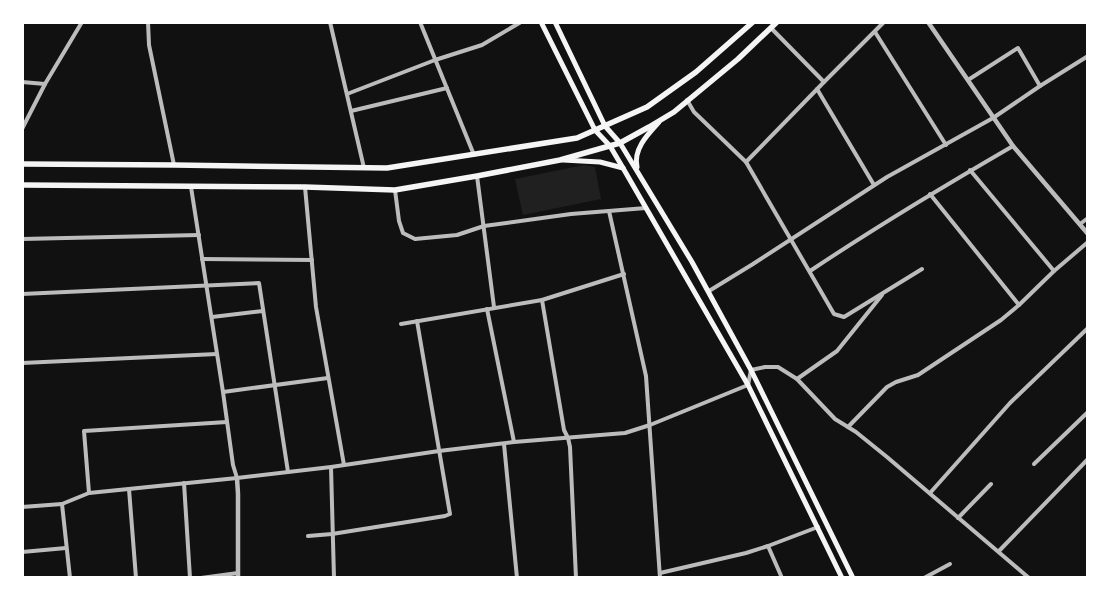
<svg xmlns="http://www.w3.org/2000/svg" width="1110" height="600" font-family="'Playfair Display',serif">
  <rect width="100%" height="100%" fill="#111"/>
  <!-- green -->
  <path fill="#202020" d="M584,165l11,2 6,32 -78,16 -8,-36z"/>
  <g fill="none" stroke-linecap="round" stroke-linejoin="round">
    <!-- minor -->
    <g stroke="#bcbcbc" stroke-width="4">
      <path d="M148,22l1,23 25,120"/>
      <path d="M330,22l34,146"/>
      <path d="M420,22l54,133"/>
      <path d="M771,28l53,54"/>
      <path d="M875,32l71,113"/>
      <path d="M968,80l50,-32 22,38"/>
      <path d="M22,82l23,2"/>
      <path d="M817,89l57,96"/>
      <path d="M347,94l88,-34 47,-15 39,-23"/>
      <path d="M687,100l7,12 52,50 88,152 10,3 78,-48"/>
      <path d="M351,111l96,-23"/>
      <path d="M22,129l23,-45 37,-62"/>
      <path d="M746,162l78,-80 60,-60"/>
      <path d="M970,170l84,101"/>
      <path d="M477,176l17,131"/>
      <path d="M191,187l32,205 10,73 4,13"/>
      <path d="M305,187l11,120 28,158"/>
      <path d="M395,190l4,31 4,12 12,6 42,-4 27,-9 87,-12 75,-6"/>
      <path d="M930,194l89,111"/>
      <path d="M609,211l37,165 14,202"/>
      <path d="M1080,224l8,-6"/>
      <path d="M22,239l177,-4"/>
      <path d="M202,259l110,1"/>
      <path d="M810,271c66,-44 134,-85 203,-125"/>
      <path d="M709,291l44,-27 134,-87 106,-59 47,-32 48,-30"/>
      <path d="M22,294l237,-11 29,189"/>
      <path d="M542,300l22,130 4,8 2,9 6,131"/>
      <path d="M487,309l27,133"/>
      <path d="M212,317l51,-6"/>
      <path d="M401,324l141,-24 82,-26"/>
      <path d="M22,363l195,-9"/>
      <path d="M797,379l40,-28 45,-56"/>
      <path d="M223,392l105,-14"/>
      <path d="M848,427l39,-40 9,-5 22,-7 83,-55 18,-15 35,-34 34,-29"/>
      <path d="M504,444l13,134"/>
      <path d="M1034,464l54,-52"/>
      <path d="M331,467l3,111"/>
      <path d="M184,483l6,95"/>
      <path d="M129,489l7,89"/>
      <path d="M89,493l-5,-62 143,-9"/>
      <path d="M930,493l80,-90 78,-75"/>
      <path d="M62,504l8,74"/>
      <path d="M22,507l40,-3 27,-11 148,-15 94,-11 108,-16 75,-9 111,-9 25,-8 98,-40 3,-15 14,-3h13l19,12 38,40 21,13 31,25 142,121"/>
      <path d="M958,518l33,-34"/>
      <path d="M308,536l24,-2 113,-18 5,-2 -33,-193"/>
      <path d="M768,546l14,32"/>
      <path d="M999,551l89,-92"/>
      <path d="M22,552l44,-4"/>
      <path d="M660,573l86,-20 22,-7 50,-19"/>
      <path d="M201,578l37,-5"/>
      <path d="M924,578l26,-14"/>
    </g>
    <!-- tertiary -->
    <g stroke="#bcbcbc" stroke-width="4.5">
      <path d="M928,22l85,124 75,88"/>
      <path d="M237,478l1,16v84"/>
    </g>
    <!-- secondary -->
    <g stroke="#f5f5f5" stroke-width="5">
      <path d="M541,22l54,108 15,16 13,22 125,217 94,193"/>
      <path d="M555,22l50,104 15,17 72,119 59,108 102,208"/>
      <path d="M563,160l37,2 23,6"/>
      <path d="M637,167c-4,-18 11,-33 22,-45"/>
    </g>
    <!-- primary -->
    <g stroke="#f5f5f5" stroke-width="5.5">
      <path d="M22,164l152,1 213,3 190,-30 70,-31 49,-35 57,-50"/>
      <path d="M22,185l283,2 90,3 82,-14 83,-16 60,-17 29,-16 25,-15 64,-53 39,-37"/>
    </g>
  </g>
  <!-- border -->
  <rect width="1110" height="600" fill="none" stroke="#ffffff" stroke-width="48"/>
</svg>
